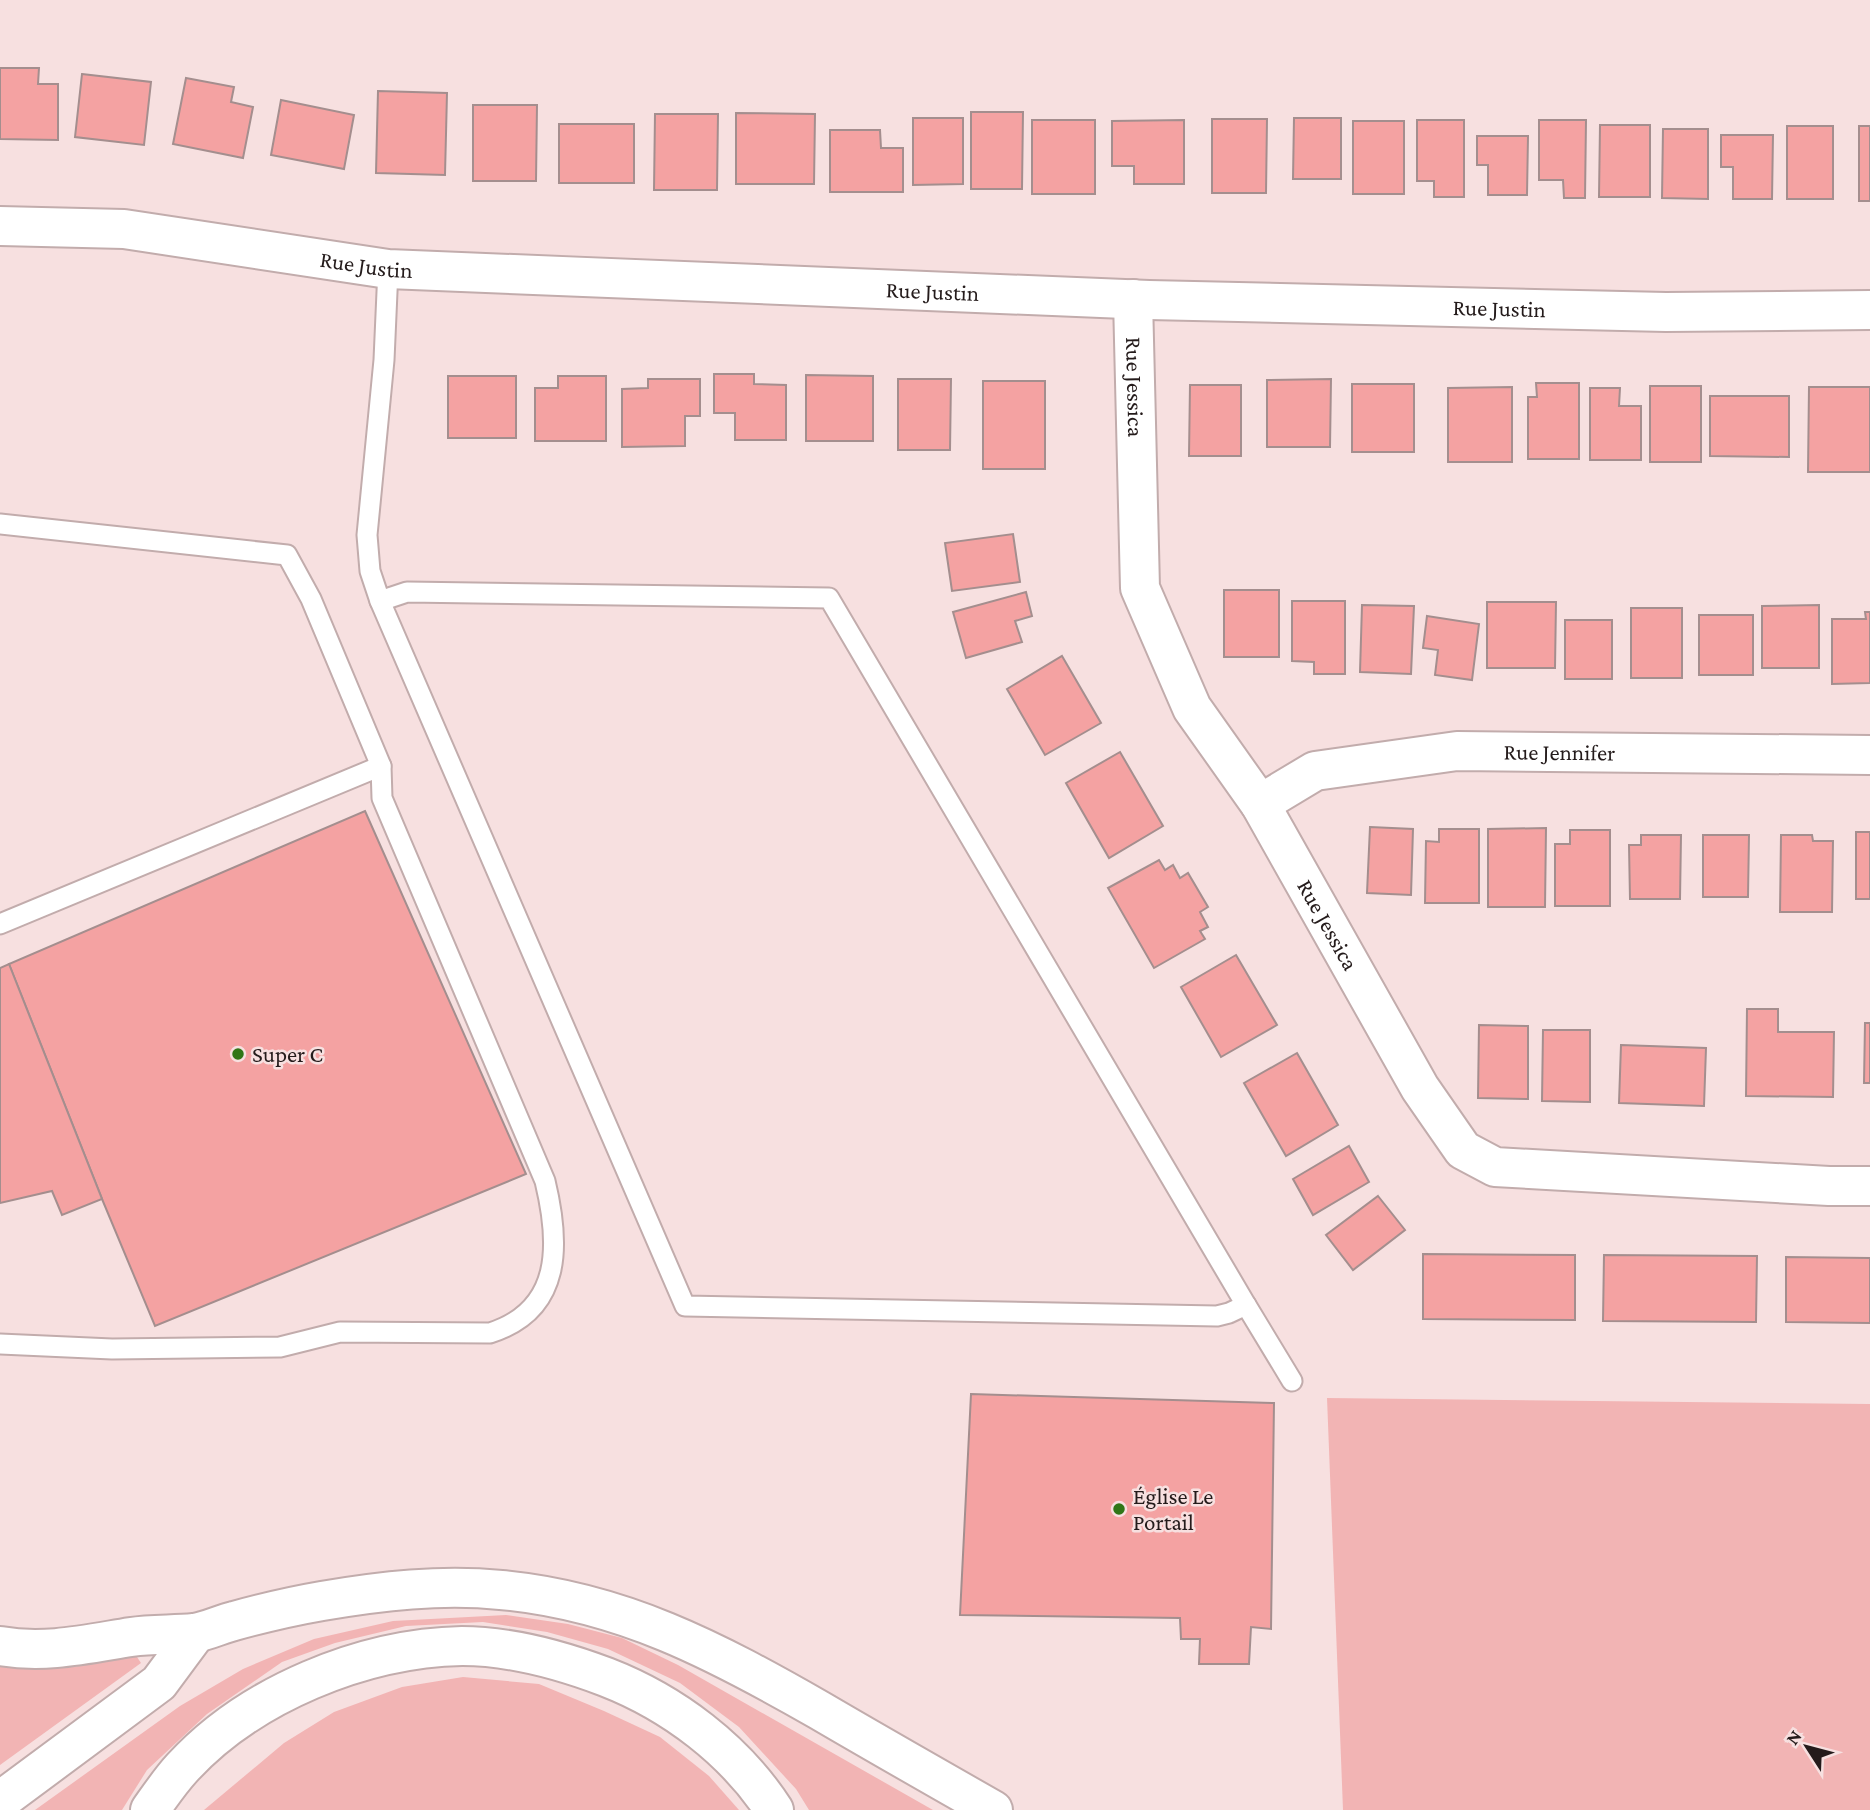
<svg xmlns="http://www.w3.org/2000/svg" width="1870" height="1810" font-family="'Crimson Pro',serif">
  <rect width="100%" height="100%" fill="#f7e0e0"/>
  <!-- green -->
  <g fill="#f2b4b4">
    <path d="M1327,1398l543,6v406h-527z"/>
    <path d="M506,1615l62,9 54,14 56,27 255,145h-124l-13,-21 -57,-62 -59,-44 -72,-34 -61,-17 -64,-10 -77,4 -71,17 -53,19 -75,52 -60,56 -25,40h-87l145,-104 63,-37 71,-30 79,-18z"/>
    <path d="M135,1654l6,9 -141,102v-101c46,10 91,2 135,-10z"/>
    <path d="M463,1677l76,7 65,27 56,26 49,39 30,34h-535l80,-67 50,-31 68,-25z"/>
  </g>
  <!-- building -->
  <g fill="#f4a2a2" stroke="#a48e8e" stroke-width="2">
    <path d="M0,68h39l-1,16h20v56l-58,-1z"/>
    <path d="M82,74l69,8 -7,63 -69,-8z"/>
    <path d="M186,78l48,9 -3,15 22,5 -10,51 -70,-14z"/>
    <path d="M378,91l69,2 -2,82 -69,-2z"/>
    <path d="M281,100l73,15 -10,54 -73,-14z"/>
    <path d="M473,105h64l-1,76h-63z"/>
    <path d="M971,112h52l-1,77h-51z"/>
    <path d="M736,113l79,1 -1,70h-78z"/>
    <path d="M655,114h63l-1,76h-63z"/>
    <path d="M913,118h50v66l-50,1z"/>
    <path d="M1294,118h47v61h-48z"/>
    <path d="M1212,119h55l-1,74h-54z"/>
    <rect x="1032" y="120" width="63" height="74"/>
    <path d="M1184,120v64h-50v-18h-22v-45z"/>
    <path d="M1417,120h47v77h-30v-16h-17z"/>
    <path d="M1539,120h47l-1,78h-21l-1,-18h-24z"/>
    <rect x="1353" y="121" width="51" height="73"/>
    <rect x="559" y="124" width="75" height="59"/>
    <path d="M1600,125h50v72h-51z"/>
    <rect x="1787" y="126" width="46" height="73"/>
    <rect x="1859" y="126" width="11" height="75"/>
    <path d="M1663,129h45v70l-46,-1z"/>
    <path d="M830,130h50l1,18h22v44h-73z"/>
    <path d="M1721,135h52l-1,64h-39v-32h-12z"/>
    <path d="M1477,136h51l-1,59h-39v-30h-11z"/>
    <path d="M714,374h40v10l32,1v55h-51v-27h-21z"/>
    <path d="M806,375l67,1v65h-67z"/>
    <rect x="448" y="376" width="68" height="62"/>
    <path d="M558,376h48v65h-71v-53h23z"/>
    <path d="M648,379h52v37h-15v30l-63,1v-58l26,-1z"/>
    <path d="M898,379h53l-1,71h-52z"/>
    <path d="M1331,379l-1,68h-63v-67z"/>
    <rect x="983" y="381" width="62" height="88"/>
    <path d="M1536,383h43v76h-51v-62h9z"/>
    <rect x="1352" y="384" width="62" height="68"/>
    <path d="M1190,385h51v71h-52z"/>
    <rect x="1650" y="386" width="51" height="76"/>
    <path d="M1512,387v75h-64v-74z"/>
    <path d="M1809,387h61v85h-62z"/>
    <path d="M1590,388h30l-1,18h22v54h-51z"/>
    <path d="M1710,396h79v61l-79,-1z"/>
    <path d="M1013,534l7,48 -68,9 -7,-48z"/>
    <rect x="1224" y="590" width="55" height="67"/>
    <path d="M1026,592l6,24 -17,5 7,21 -56,16 -13,-46z"/>
    <path d="M1292,601h53v73h-31v-12l-22,-1z"/>
    <path d="M1487,602h69l-1,66h-68z"/>
    <path d="M1362,605l52,1 -3,68 -51,-2z"/>
    <path d="M1819,605v63h-57v-62z"/>
    <rect x="1631" y="608" width="51" height="70"/>
    <path d="M1865,612h5v71l-38,1v-65h34z"/>
    <rect x="1699" y="615" width="54" height="60"/>
    <path d="M1427,616l52,8 -7,56 -37,-5 3,-25 -15,-2z"/>
    <rect x="1565" y="620" width="47" height="59"/>
    <path d="M1062,656l39,67 -56,32 -38,-66z"/>
    <path d="M1120,752l43,74 -54,32 -43,-75z"/>
    <path d="M365,811l161,363 -371,152 -53,-127 -93,-235z"/>
    <path d="M1370,827l43,2 -2,66 -44,-2z"/>
    <path d="M1546,828l-1,79h-57v-78z"/>
    <path d="M1439,829h40v74h-54l1,-62 13,1z"/>
    <path d="M1570,830h40v76h-55v-62h15z"/>
    <rect x="1856" y="832" width="14" height="67"/>
    <path d="M1641,835h40l-1,64h-50l-1,-54h12z"/>
    <path d="M1703,835h46l-1,62h-45z"/>
    <path d="M1781,835h31l1,6h20l-1,71h-52z"/>
    <path d="M1159,860l6,10 8,-5 7,13 8,-5 20,34 -8,5 8,15 -8,4 5,8 -51,29 -46,-80z"/>
    <path d="M1236,955l41,70 -56,32 -40,-70z"/>
    <path d="M9,964l93,235 -40,16 -10,-24 -52,12v-235z"/>
    <path d="M1747,1009h31v23h56l-1,65 -87,-1z"/>
    <path d="M1865,1023h5v60h-6z"/>
    <path d="M1479,1025l49,1v73l-50,-1z"/>
    <path d="M1543,1030h47v72l-48,-1z"/>
    <path d="M1621,1045l85,3 -2,58 -85,-3z"/>
    <path d="M1297,1053l41,72 -52,31 -42,-73z"/>
    <path d="M1349,1146l20,36 -56,33 -20,-36z"/>
    <path d="M1378,1196l27,34 -52,40 -27,-35z"/>
    <path d="M1423,1254l152,1v65l-152,-1z"/>
    <path d="M1604,1255l153,1 -1,66 -153,-1z"/>
    <path d="M1786,1257l84,1v65l-84,-1z"/>
    <path d="M971,1394l303,9 -3,226 -20,-2 -2,37h-50l1,-25h-19l-1,-21 -220,-3z"/>
  </g>
  <g fill="none" stroke-linecap="round" stroke-linejoin="round">
    <!-- service casing -->
    <g stroke="#c2acac" stroke-width="23">
      <g id="service">
        <path d="M0,524l287,31 24,44 70,167 1,32 163,383c15,62 18,129 -55,152l-150,-1 -60,15 -168,2 -112,-5"/>
        <path d="M407,592l422,6 417,707 -17,8 -12,3 -532,-10 -305,-705z"/>
        <path d="M380,601l-10,-30 -3,-36 17,-175 4,-91"/>
        <path d="M0,924l381,-158"/>
        <path d="M1246,1305l46,76"/>
      </g>
    </g>
    <!-- minor casing -->
    <g stroke="#c2acac" stroke-width="42">
      <g id="minor">
        <path id="s1" d="M0,226l124,3 264,40 761,31 517,12 204,-2"/>
        <path id="s2" d="M1133,299l7,289 52,120 68,96 160,284 43,62 32,17 334,19h41"/>
        <path id="s3" d="M1260,804l55,-33 142,-20 413,4"/>
      </g>
    </g>
    <!-- primary casing -->
    <g stroke="#c2acac" stroke-width="42">
      <g id="primary">
        <path d="M0,1646c45,8 87,-2 131,-9 21,-3 42,-2 63,-4 14,-2 27,-9 40,-12 29,-8 59,-15 88,-20 59,-10 119,-17 179,-11 120,11 215,61 318,120 58,34 116,67 174,100"/>
        <path d="M0,1801l159,-118 37,-50"/>
      </g>
    </g>
    <!-- motorway casing -->
    <g stroke="#c2acac" stroke-width="42">
      <path id="motorway" d="M150,1810c10,-14 20,-29 32,-42 68,-74 181,-120 280,-122 49,0 99,14 144,31 67,26 129,73 168,133"/>
    </g>
    <!-- service -->
    <use href="#service" stroke="#fff" stroke-width="19"/>
    <!-- minor -->
    <use href="#minor" stroke="#fff" stroke-width="38"/>
    <!-- primary -->
    <use href="#primary" stroke="#fff" stroke-width="38"/>
    <!-- motorway -->
    <use href="#motorway" stroke="#fff" stroke-width="38"/>
  </g>
  <!-- markers -->
  <g fill="#307617" stroke="#f7e0e0" stroke-width="2.5">
    <circle cx="238" cy="1054" r="7"/>
    <circle cx="1119" cy="1509" r="7"/>
  </g>
  <g text-anchor="middle" stroke-width="5" stroke-linejoin="round" paint-order="stroke">
    <!-- street labels -->
    <g font-size="23" fill="#241b1b" stroke="#f7e0e0">
      <text dy="8" stroke="none"><textPath href="#s1" startOffset="369">Rue Justin</textPath></text>
      <text dy="8" stroke="none"><textPath href="#s1" startOffset="936">Rue Justin</textPath></text>
      <text dy="8" stroke="none"><textPath href="#s1" startOffset="1503">Rue Justin</textPath></text>
      <text dy="8" stroke="none"><textPath href="#s2" startOffset="88">Rue Jessica</textPath></text>
      <text dy="8" stroke="none"><textPath href="#s3" startOffset="310">Rue Jennifer</textPath></text>
      <text dy="8" stroke="none"><textPath href="#s2" startOffset="676">Rue Jessica</textPath></text>
    </g>
    <!-- poi labels -->
    <g font-size="23" fill="#241b1b" stroke="#f7e0e0" text-anchor="start">
      <text x="252" y="1062">Super C</text>
      <text x="1133" y="1504">Église Le<tspan x="1133" dy="26">Portail</tspan></text>
    </g>
  </g>
  <!-- north arrow -->
  <g transform="translate(1807 1747) rotate(306)" stroke="#f7e0e0" stroke-width="5" paint-order="stroke">
  <path d="M0-5L12 26L0 18L-12 26Z" fill="#241b1b"/>
  <text y="-10" font-size="19" font-weight="bold" text-anchor="middle" fill="#241b1b">N</text>
  </g>
</svg>
